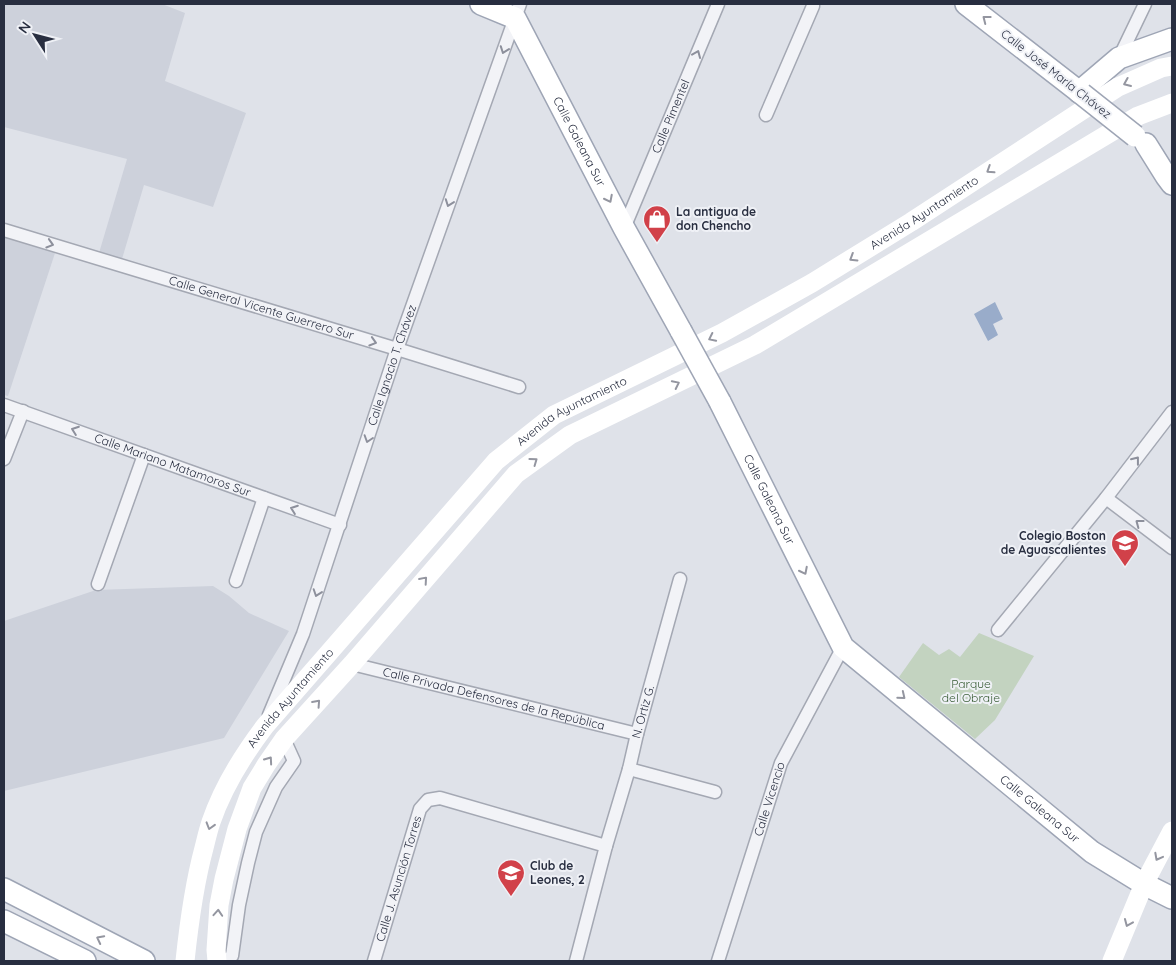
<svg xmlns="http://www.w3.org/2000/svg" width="1176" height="965" font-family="Quicksand,sans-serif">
  <rect width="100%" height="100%" fill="#dfe2e9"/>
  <!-- built -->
  <g fill="#cdd1db">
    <path d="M4,4h158l23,9 -20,68 81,32 -33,94 -69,-22 -22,74 -23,-6 28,-94 -123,-32z"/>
    <path d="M4,235l52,15 -48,146 -4,-1z"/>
    <path d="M213,586l16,10 20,17 40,18 -65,107 -220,53v-170l92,-31z"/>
  </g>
  <!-- green -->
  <path fill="#c3d3c0" d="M979,633l55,23 -39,64 -20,19 -76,-62 24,-34 16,12 10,-6 11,8z"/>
  <!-- water -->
  <path fill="#99acca" d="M995,302l8,17 -10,5 5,11 -10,6 -14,-27z"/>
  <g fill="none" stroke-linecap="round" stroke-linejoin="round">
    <!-- street casing -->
    <g stroke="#a4a8b3" stroke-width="15">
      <g id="street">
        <path d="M1119,58l26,-54"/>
        <path d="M766,115l47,-109v-2"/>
        <path id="s1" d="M624,228l94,-224"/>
        <path id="s2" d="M4,230l393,119 122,38"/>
        <path id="s3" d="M4,405l336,120"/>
        <path d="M4,459l19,-48"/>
        <path d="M1106,498l66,50"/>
        <path d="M236,581l28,-83"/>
        <path d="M98,584l46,-129"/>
        <path d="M998,630l108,-132 66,-86"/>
        <path id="s4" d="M352,664l285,70"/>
        <path id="s5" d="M269,715l34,-81 94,-285 123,-345"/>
        <path d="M629,769l86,23"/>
        <path d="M224,961l8,-5 7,-51 9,-42 8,-31 20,-45 18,-26 -10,-22"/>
        <path id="s6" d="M374,961l46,-152 8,-9 12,-2 166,48"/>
        <path id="s7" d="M576,961l30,-115 23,-77 8,-35 43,-155"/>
        <path id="s8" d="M718,961l63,-198 62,-116"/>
      </g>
    </g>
    <!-- primary casing -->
    <g stroke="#9ea5b5" stroke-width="24">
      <g id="primary">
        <path id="s10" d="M481,4l34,14 109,210 57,103"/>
        <path d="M966,4l116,90"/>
        <path d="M1079,92l40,-34 53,-19"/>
        <path d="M1146,144l20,32 6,8"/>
        <path id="s11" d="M720,402l123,245 249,205 52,32 28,14"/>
        <path d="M4,889l140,72"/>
        <path d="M4,921l81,40"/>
      </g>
    </g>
    <!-- street -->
    <use href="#street" stroke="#f2f3f7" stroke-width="12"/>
    <!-- secondary -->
    <g stroke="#fff" stroke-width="19">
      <path id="s9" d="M185,961c4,-38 9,-76 19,-113 2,-8 4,-17 7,-26 12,-35 32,-67 54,-96l231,-265 58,-46 168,-82 90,-50 99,-61 207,-135 43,-19 11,-2"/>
      <path d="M217,961l-1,-11 3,-45 5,-26 13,-50 15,-41 14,-23 18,-26 68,-75 164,-190 54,-39 185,-90 383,-229 34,-13"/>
      <path d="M1112,961l32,-77 28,-53"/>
    </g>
    <!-- primary -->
    <use href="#primary" stroke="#fff" stroke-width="21"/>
    <!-- primary-bridge casing -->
    <g stroke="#9ea5b5" stroke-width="24" stroke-linecap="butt">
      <g id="primary-bridge">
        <path d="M1082,94l53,42"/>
        <path d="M681,331l39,71"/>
      </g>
    </g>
    <!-- primary-bridge -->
    <use href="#primary-bridge" stroke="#fff" stroke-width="21"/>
  </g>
  <!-- one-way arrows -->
  <defs><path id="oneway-chevron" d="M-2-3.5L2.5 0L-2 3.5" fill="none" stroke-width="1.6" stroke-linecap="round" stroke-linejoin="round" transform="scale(1.25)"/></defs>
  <g stroke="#9496a0">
    <use href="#oneway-chevron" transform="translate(986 19) rotate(-142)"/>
    <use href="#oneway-chevron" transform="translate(1127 83) rotate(157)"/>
    <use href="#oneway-chevron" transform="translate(990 170) rotate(147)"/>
    <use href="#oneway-chevron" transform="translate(609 199) rotate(63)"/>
    <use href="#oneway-chevron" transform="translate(853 258) rotate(148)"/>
    <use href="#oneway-chevron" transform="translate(712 338) rotate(154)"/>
    <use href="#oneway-chevron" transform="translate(676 384) rotate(-26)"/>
    <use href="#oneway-chevron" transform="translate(534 461) rotate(-36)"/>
    <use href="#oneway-chevron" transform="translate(804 571) rotate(63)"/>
    <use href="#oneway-chevron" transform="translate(424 580) rotate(-49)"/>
    <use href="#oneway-chevron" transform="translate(902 696) rotate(39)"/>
    <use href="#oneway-chevron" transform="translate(317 703) rotate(-48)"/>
    <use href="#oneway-chevron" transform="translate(269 760) rotate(-55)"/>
    <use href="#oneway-chevron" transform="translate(210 826) rotate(107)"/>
    <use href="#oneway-chevron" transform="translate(1158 857) rotate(118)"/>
    <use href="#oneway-chevron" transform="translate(218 913) rotate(-86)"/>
    <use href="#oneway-chevron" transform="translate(1128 923) rotate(113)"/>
    <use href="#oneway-chevron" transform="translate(100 939) rotate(-153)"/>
  </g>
  <g stroke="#8d909c">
    <use href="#oneway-chevron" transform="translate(504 50) rotate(110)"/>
    <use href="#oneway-chevron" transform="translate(697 54) rotate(-67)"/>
    <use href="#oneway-chevron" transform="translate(449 203) rotate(110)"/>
    <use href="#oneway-chevron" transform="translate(50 244) rotate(17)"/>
    <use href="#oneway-chevron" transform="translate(373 342) rotate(17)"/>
    <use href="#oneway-chevron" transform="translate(75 430) rotate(-160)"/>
    <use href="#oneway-chevron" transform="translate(368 439) rotate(108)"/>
    <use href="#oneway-chevron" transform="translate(1136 460) rotate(-52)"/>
    <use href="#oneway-chevron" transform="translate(294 509) rotate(-160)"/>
    <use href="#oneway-chevron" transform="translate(1139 523) rotate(-143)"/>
    <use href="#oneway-chevron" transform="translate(317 593) rotate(109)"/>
  </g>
  <!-- icons -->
  <defs>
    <g id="shop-pin" transform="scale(1.4375)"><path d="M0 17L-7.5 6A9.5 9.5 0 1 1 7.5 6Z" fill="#d14149" stroke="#eff1f6"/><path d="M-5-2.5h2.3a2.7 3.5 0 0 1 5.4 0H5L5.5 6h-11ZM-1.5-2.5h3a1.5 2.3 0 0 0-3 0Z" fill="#fff"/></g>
    <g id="school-pin" transform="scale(1.4375)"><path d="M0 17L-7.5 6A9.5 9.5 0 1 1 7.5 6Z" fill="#d14149" stroke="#eff1f6"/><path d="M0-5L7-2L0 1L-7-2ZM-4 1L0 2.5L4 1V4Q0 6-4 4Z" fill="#fff"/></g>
  </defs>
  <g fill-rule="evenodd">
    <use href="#shop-pin" x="657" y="219"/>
    <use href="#school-pin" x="1125" y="543"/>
    <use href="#school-pin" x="511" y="873"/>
  </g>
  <g text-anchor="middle" stroke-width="4" stroke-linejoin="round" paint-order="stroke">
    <!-- street labels -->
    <g font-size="12" fill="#282e40" stroke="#eff1f6">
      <text transform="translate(1056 74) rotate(38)" y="4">Calle José María Chávez</text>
      <text dy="4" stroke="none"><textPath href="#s1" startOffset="121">Calle Pimentel</textPath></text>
      <text dy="4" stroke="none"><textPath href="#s10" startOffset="176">Calle Galeana Sur</textPath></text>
      <text dy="4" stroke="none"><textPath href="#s9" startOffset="1100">Avenida Ayuntamiento</textPath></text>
      <text dy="4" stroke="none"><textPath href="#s2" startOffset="269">Calle General Vicente Guerrero Sur</textPath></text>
      <text dy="4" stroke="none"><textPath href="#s5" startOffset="371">Calle Ignacio T. Chávez</textPath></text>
      <text dy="4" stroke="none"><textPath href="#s9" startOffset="695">Avenida Ayuntamiento</textPath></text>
      <text dy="4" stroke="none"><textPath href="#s3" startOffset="179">Calle Mariano Matamoros Sur</textPath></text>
      <text dy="4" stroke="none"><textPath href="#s11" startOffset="109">Calle Galeana Sur</textPath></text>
      <text dy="4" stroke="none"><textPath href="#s9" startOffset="290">Avenida Ayuntamiento</textPath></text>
      <text dy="4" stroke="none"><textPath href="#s4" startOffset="146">Calle Privada Defensores de la República</textPath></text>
      <text dy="4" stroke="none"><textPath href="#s7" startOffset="258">N. Ortiz G.</textPath></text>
      <text dy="4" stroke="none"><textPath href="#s8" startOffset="170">Calle Vicencio</textPath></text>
      <text dy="4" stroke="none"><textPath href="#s11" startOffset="529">Calle Galeana Sur</textPath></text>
      <text dy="4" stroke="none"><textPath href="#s6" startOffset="86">Calle J. Asunción Torres</textPath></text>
    </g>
    <!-- poi labels -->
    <g font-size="12" font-weight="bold" fill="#282e40" stroke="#eff1f6" text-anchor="start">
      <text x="676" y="216">La antigua de<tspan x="676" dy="14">don Chencho</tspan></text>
      <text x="1106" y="540" text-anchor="end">Colegio Boston<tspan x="1106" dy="14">de Aguascalientes</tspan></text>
      <text x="530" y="870">Club de<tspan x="530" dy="14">Leones, 2</tspan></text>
    </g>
    <!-- park labels -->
    <g font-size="12" fill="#385c35" stroke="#eff1f6">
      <text x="971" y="688">Parque<tspan x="971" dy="14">del Obraje</tspan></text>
    </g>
  </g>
  <!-- border -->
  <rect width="1176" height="965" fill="none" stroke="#282e40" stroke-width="10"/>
  <!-- north arrow -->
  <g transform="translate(35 35) rotate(306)" stroke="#eff1f6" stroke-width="4" paint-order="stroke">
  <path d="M0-4L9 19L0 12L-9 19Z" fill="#282e40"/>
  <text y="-8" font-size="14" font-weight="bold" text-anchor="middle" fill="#282e40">N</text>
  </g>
</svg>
